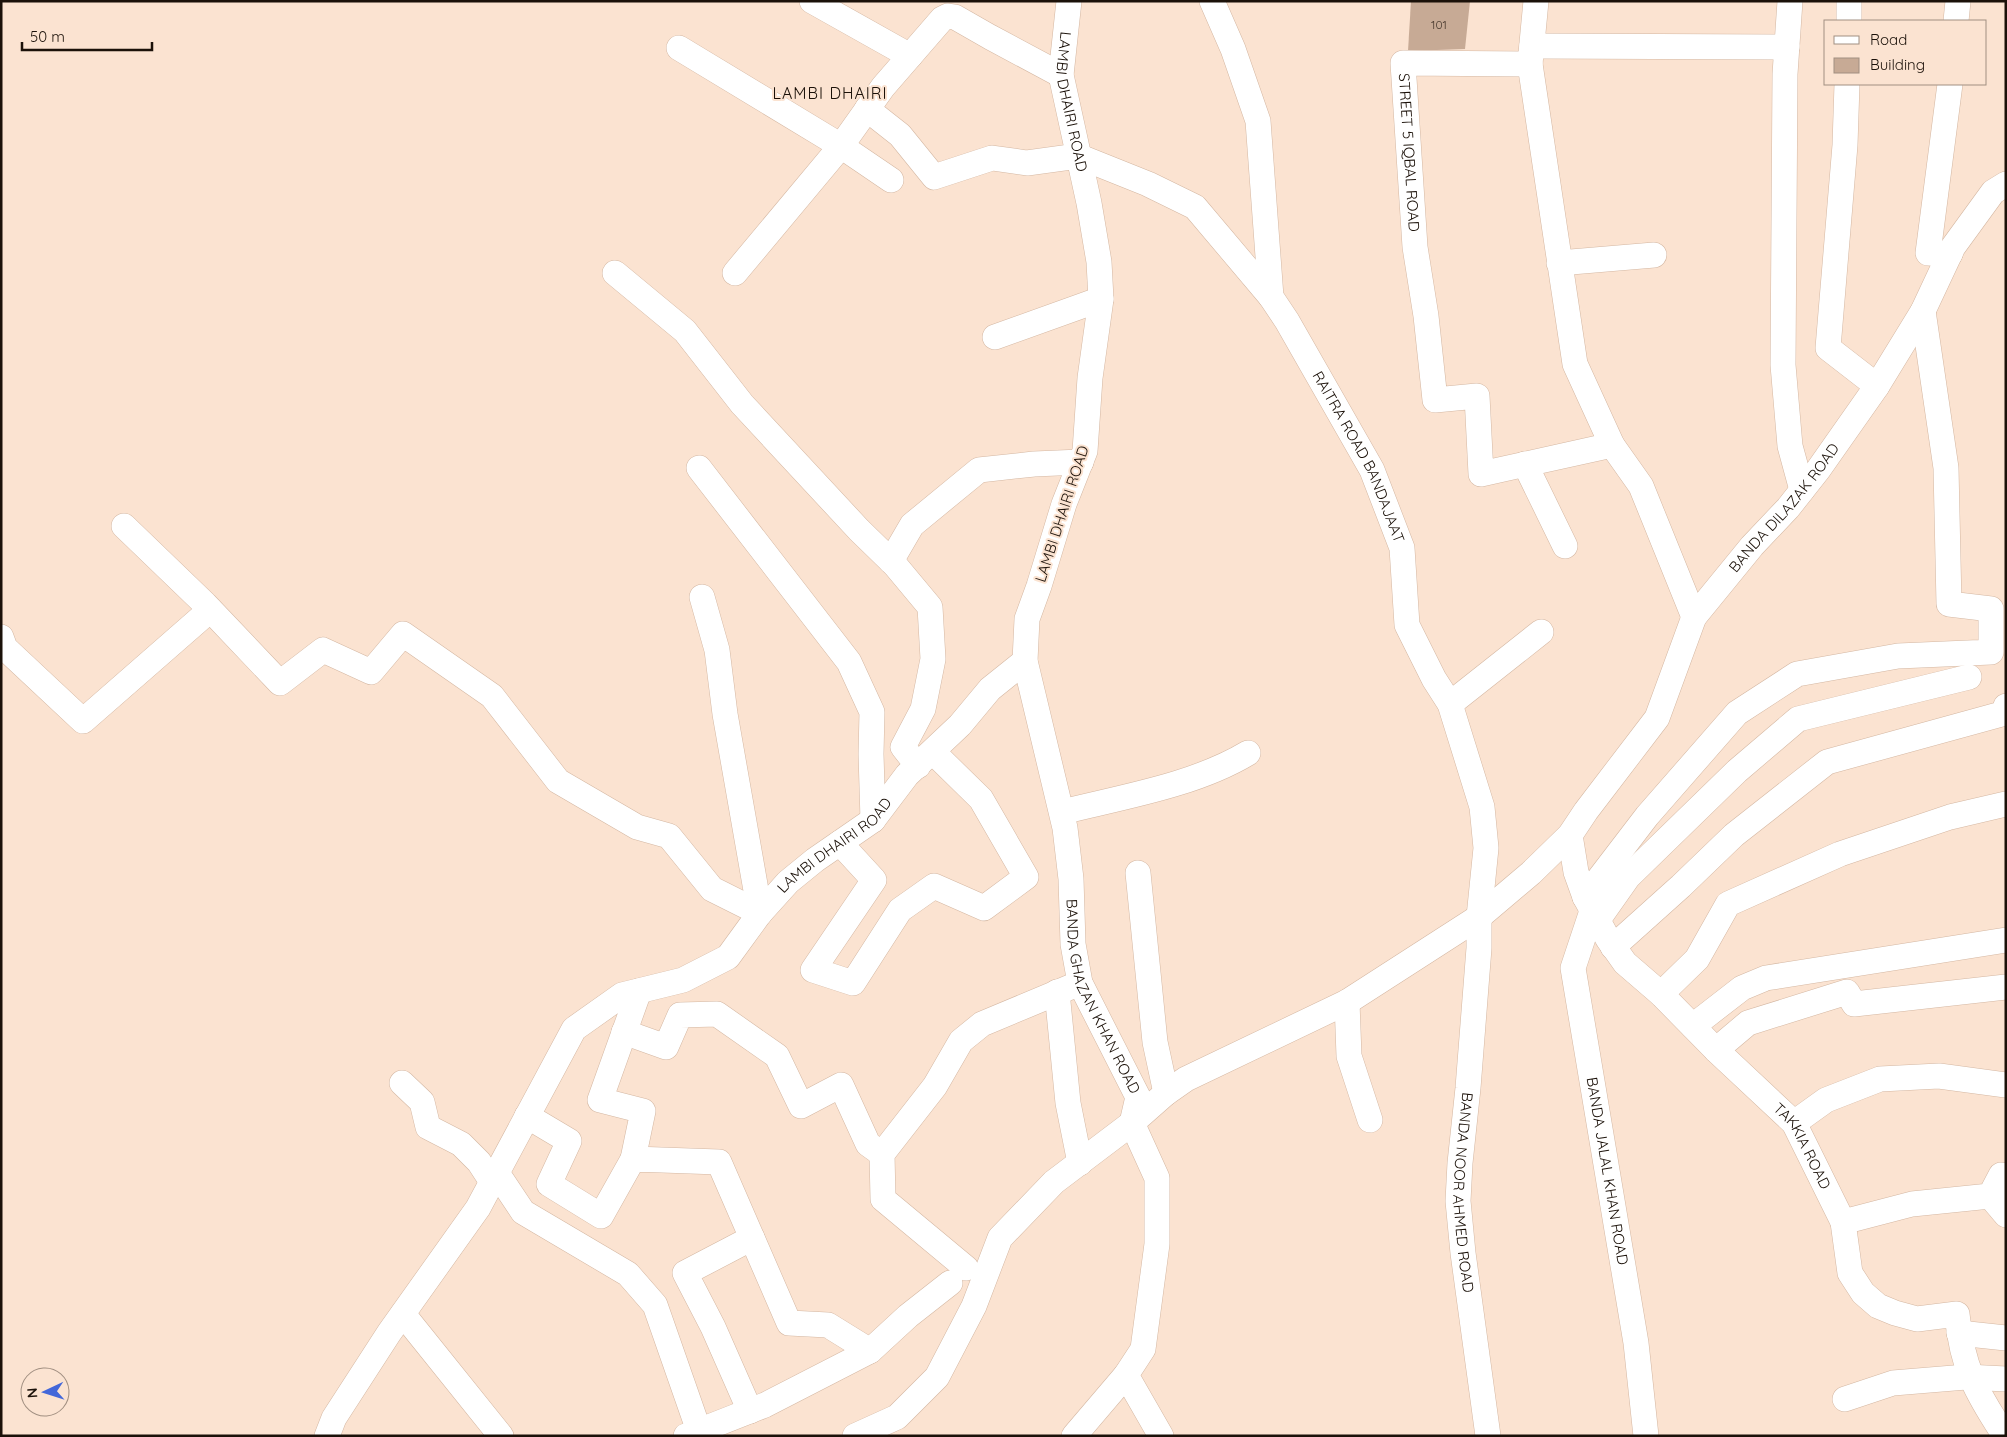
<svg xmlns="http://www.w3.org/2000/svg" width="2007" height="1437" font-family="Quicksand,sans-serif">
  <rect width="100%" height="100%" fill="#fbe3d1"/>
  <!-- building -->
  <path fill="#c7aa95" d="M1411,1h59l-5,48 -57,2z"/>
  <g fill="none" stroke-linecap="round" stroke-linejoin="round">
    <!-- minor casing -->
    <g stroke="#d4b7a2" stroke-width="26">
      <g id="minor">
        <path d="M812,1l98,55"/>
        <path id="s1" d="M1069,1l-8,74 28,128 10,59 2,37 -11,79 -5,73 -21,53 -25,82 -12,33 -2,42 40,167 6,51 2,65 7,39 58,114 -6,26 25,55v66l-14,105 -17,26 35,61"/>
        <path id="s2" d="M1212,1l21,48 25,72 13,176 16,24 85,149 30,78 5,77 27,54 16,25 32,103 4,41 -7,69v31l-11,140 -8,75 -2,38 5,52 25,183"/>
        <path id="s3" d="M1536,1l-6,63 -127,-1 12,184 11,69 9,84 42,-4 4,78 131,-29"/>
        <path d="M1790,1l-5,73 -2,291 7,81 12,44"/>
        <path d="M1849,1v20"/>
        <path d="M1956,21l2,-20"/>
        <path d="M1532,46l255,1"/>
        <path d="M679,48l162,98 50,34"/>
        <path d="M1530,64l45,300 37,81 29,41 53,131"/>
        <path d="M1847,84l-2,61 -17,203 49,38"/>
        <path d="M867,109l33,26 34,42 58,-19 35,5 51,-7 70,28 47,23 76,90"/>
        <path d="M1950,254l-22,-1 22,-169"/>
        <path d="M1559,263l95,-8"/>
        <path d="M615,273l70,58 57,73 117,126 36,35 35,42 3,52 -10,50 -20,38 15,19"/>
        <path d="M735,273l106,-127 42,-59 59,-68 6,-3 7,1 35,20 71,38"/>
        <path d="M995,337l106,-38"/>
        <path d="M1525,464l40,82"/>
        <path d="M699,468l150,194 23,50 -1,42 2,66"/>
        <path d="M124,526l81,78 75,79 43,-33 48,22 32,-38 89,62 66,85 79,46 32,9 43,53 48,24"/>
        <path d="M891,561l21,-36 67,-55 55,-6 47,-2"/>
        <path d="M702,597l15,53 8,64 35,199"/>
        <path d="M1,637l4,11 78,73 127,-111"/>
        <path d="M1450,704l91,-72"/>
        <path d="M1062,812c60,-15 133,-27 186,-59"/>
        <path id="s4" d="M1570,835l6,37 9,25 23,42 17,24 36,31 55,56 78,73 49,99 7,51 13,20 15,13 17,7 22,6 40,-5c5,53 19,78 48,122"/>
        <path d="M840,843l34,37 -61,90 40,13 47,-73 34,-24 50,22 42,-31 -45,-78 -48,-47"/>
        <path d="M1138,873l17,169 11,51"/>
        <path d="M1585,897l62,-81 90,-103 60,-39 101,-18 93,-4v-43l-42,-5 -3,-136 -23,-157"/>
        <path id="s5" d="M1592,911l-19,57 63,375 10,93"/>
        <path d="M1597,921l31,-44 109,-106 61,-52 171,-42"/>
        <path d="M1613,947l68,-61 53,-51 93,-73 178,-49 1,-7"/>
        <path d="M1057,992l11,111 12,60"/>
        <path d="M1661,994l36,-35 31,-55 112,-50 110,-37 56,-13"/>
        <path d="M1347,1002l2,54 21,64"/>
        <path d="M1693,1026l49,-38 24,-10 240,-38"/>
        <path d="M624,1032l42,15 14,-32 37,-1 60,42 24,50 40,-21 27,59 14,10"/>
        <path d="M1716,1050l32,-27 99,-31 7,12 152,-17"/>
        <path d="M402,1083l20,19 6,25 33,17 18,18 13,20"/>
        <path d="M527,1116l42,25 -20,43 52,32 32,-57 86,3 70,161 39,2 42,26"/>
        <path d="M1794,1123l32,-23 54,-21 59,-3 67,9"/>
        <path d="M633,1159l10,-48 -43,-11 39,-109"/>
        <path d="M497,1173l26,39 105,62 27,31 44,126"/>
        <path d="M1990,1196l16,19"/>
        <path d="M1843,1222l69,-18 78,-8 11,-21 5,1"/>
        <path d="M966,1268l-83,-69 -1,-45 53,-68 26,-45 21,-17 98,-41"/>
        <path d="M403,1314l98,122"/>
        <path d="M1959,1333l47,5"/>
        <path d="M1845,1399l48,-16 73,-6 40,2"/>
        <path d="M750,1411l-37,-84 -28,-54 67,-35"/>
        <path id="s6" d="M327,1436l7,-18 55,-85 89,-125 96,-179 48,-34 61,-15 45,-23 32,-44 28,-31 27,-22 58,-40 34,-45 53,-50 30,-36 35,-28"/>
        <path d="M686,1436l79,-31 105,-54 38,-35 42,-33"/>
        <path id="s7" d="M855,1436l42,-19 40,-40 37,-71 26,-68 54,-56 78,-59 34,-30 20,-14 161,-77 132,-85 52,-44 39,-38 16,-24 71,-93 37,-101 58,-71 36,-38 30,-38 59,-84 46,-75 30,-64 40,-55 13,-8"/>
        <path d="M1074,1436l52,-61"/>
      </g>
    </g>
    <!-- minor -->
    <use href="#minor" stroke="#fff" stroke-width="25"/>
  </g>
  <g text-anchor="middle" stroke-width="4" stroke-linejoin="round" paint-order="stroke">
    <!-- number labels -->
    <g font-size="12" fill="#46372c">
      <text x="1439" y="29">101</text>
    </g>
    <!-- street labels -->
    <g font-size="15" fill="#1b1109" stroke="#fbe3d1">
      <text dy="5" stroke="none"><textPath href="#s1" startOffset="102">LAMBI DHAIRI ROAD</textPath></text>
      <text dy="5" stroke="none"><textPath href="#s3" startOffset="280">STREET 5 IQBAL ROAD</textPath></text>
      <text dy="5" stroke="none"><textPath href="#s2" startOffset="488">RAITRA ROAD BANDAJAAT</textPath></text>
      <text dy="5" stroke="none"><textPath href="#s7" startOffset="1354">BANDA DILAZAK ROAD</textPath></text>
      <text transform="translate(1062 514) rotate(-72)" y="5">LAMBI DHAIRI ROAD</text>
      <text dy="5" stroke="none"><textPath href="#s6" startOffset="805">LAMBI DHAIRI ROAD</textPath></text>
      <text dy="5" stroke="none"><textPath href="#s1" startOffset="1022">BANDA GHAZAN KHAN ROAD</textPath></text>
      <text dy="5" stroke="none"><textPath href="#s4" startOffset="398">TAKKIA ROAD</textPath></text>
      <text dy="5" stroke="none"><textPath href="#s5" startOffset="266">BANDA JALAL KHAN ROAD</textPath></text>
      <text dy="5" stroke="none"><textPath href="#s2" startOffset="1251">BANDA NOOR AHMED ROAD</textPath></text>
    </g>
    <!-- neighbourhood labels -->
    <g font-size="16" letter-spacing="1" fill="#1b1109" stroke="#fbe3d1">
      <text x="830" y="99">LAMBI DHAIRI</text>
    </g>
  </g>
  <!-- border -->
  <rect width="2007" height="1437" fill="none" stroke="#1b1109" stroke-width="5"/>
  <!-- legend -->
  <rect x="1824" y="20" width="162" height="65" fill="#fbe3d1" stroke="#a18f81"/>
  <rect x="1834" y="36" width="25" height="8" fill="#ffffff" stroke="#a18f81"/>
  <text x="1870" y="45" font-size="15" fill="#1b1109">Road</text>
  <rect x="1834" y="58" width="25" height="15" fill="#c7aa95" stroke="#a18f81"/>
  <text x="1870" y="70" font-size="15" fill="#1b1109">Building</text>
  <!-- north arrow -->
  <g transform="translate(45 1392) rotate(266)"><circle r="24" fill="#fbe3d1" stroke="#a18f81"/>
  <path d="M0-4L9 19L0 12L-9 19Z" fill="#4367d9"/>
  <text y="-8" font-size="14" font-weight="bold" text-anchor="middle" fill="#1b1109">N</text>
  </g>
  <!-- scale -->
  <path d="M22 42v8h130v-8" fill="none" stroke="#1b1109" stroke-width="2.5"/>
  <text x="30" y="42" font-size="15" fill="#1b1109" stroke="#fbe3d1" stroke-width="4" paint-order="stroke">50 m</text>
</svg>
